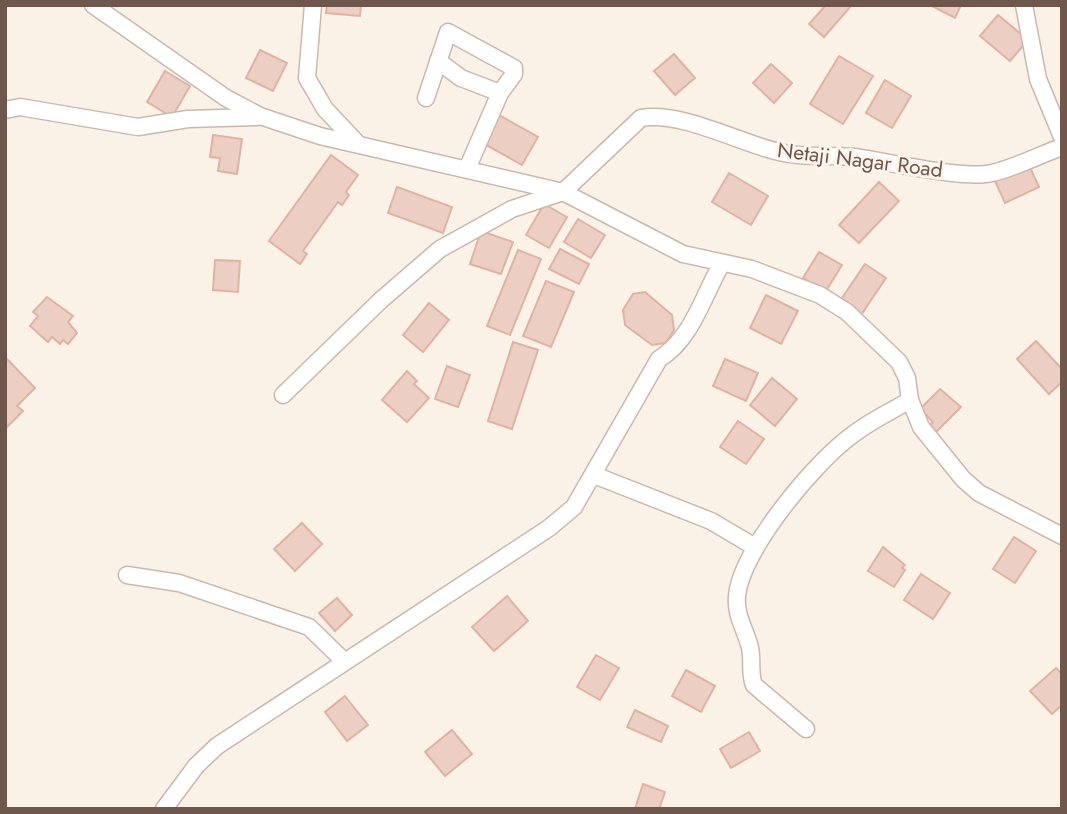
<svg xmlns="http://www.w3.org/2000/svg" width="1067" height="814" font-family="Jost,sans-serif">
  <rect width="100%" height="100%" fill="#faf1e7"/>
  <!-- building -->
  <g fill="#eccec2" stroke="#ddb4a4" stroke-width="2">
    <path d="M327,5h34l-1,11 -34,-3z"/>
    <path d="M826,5h26l-28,32 -15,-13z"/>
    <path d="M930,5h31l-6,13z"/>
    <path d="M998,15l30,25 -18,21 -30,-25z"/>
    <path d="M260,50l27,13 -14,28 -27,-13z"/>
    <path d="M674,54l21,24 -20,17 -21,-24z"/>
    <path d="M839,56l34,20 -30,48 -33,-20z"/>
    <path d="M771,64l21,19 -18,20 -21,-20z"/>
    <path d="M165,71l25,15 -18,31 -25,-15z"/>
    <path d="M885,80l26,16 -19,32 -26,-15z"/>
    <path d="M499,115l39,22 -16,28 -39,-22z"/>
    <path d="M213,135l29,4 -5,35 -19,-3 2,-13 -10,-1z"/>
    <path d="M331,155l27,20 -12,17 3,3 -7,10 -4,-3 -35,49 4,3 -7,10 -31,-23z"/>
    <path d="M1028,163l11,24 -34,16 -11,-24z"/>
    <path d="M729,173l39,23 -17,29 -39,-23z"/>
    <path d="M879,182l20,19 -40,42 -20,-18z"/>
    <path d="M397,187l55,20 -9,26 -55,-20z"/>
    <path d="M544,204l23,13 -18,31 -23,-13z"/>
    <path d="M578,219l27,16 -14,23 -27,-16z"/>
    <path d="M481,231l32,11 -12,32 -31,-10z"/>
    <path d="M560,249l29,15 -10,20 -30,-15z"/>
    <path d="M518,250l23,9 -31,76 -23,-9z"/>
    <path d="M819,252l23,13 -16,26 -23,-13z"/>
    <path d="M215,260l25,1 -2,31 -25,-2z"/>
    <path d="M865,264l21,14 -25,37 -21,-14z"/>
    <path d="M546,281l28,11 -23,55 -28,-11z"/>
    <path d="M645,292l27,23 2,15 -8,13 -14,2 -27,-20 -2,-15 10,-16z"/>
    <path d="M766,295l32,16 -17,33 -31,-16z"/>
    <path d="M47,297l26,19 -5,6 9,11 -9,11 -5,-4 -3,4 -8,-7 -4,5 -18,-16 8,-10 -5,-4z"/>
    <path d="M429,303l20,17 -26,32 -20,-17z"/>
    <path d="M1036,341l26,28v13l-13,12 -32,-35z"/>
    <path d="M513,342l25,8 -26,79 -24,-8z"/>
    <path d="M5,357l30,31 -18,18 6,5 -18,18z"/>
    <path d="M725,359l33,14 -12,28 -33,-15z"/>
    <path d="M447,366l23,9 -12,32 -23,-8z"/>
    <path d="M407,371l10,10 -3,3 15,14 -22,24 -25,-22z"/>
    <path d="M772,378l25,21 -22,27 -25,-21z"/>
    <path d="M940,389l21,18 -26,26 -6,-7 4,-4 -13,-13z"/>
    <path d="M738,421l26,18 -18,25 -26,-17z"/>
    <path d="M302,523l20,21 -27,27 -21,-22z"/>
    <path d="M1014,537l22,14 -21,32 -22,-14z"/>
    <path d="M883,547l22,18 -3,3 3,2 -11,17 -26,-16z"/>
    <path d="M921,574l29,19 -17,26 -29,-19z"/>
    <path d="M507,596l21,25 -34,30 -22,-24z"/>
    <path d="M337,598l15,17 -17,16 -16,-18z"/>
    <path d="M596,655l23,13 -19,32 -23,-13z"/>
    <path d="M1056,668l6,6v31l-10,9 -22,-23z"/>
    <path d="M686,670l29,16 -14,26 -29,-16z"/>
    <path d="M345,696l23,29 -21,16 -22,-29z"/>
    <path d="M635,710l33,16 -7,16 -34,-15z"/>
    <path d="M452,730l20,24 -27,22 -20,-24z"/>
    <path d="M749,732l11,19 -29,17 -11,-19z"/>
    <path d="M643,784l22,8 -6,17h-24z"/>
  </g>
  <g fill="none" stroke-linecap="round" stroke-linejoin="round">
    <!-- minor casing -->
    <g stroke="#cab8ae" stroke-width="19">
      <g id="minor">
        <path d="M93,5l133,93 34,18 60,20 243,56 120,62 69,15 68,26 27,17 52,50 8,16 3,22 11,27 42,52 16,14 83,43"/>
        <path d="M313,5l-6,73 18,31 33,35"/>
        <path d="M1024,5l14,74 24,58"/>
        <path d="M438,61l23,17 39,15"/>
        <path d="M426,98l22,-66 66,36v6l-14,19 -33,76"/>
        <path d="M5,110l15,-3 118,20 50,-8 69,-2"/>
        <path d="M283,395l98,-95 59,-51 72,-40 51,-17 78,-74c39,-7 95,23 134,33 30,8 50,3 79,6 32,4 110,23 138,16 23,-5 47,-18 70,-26"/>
        <path d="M594,475l117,46 44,26"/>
        <path d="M127,575l52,8 130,44 35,34"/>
        <path d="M806,729l-52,-44c-5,-13 -1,-24 -4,-37 -4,-18 -15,-32 -13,-52 4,-46 80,-137 118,-163 17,-13 37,-22 55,-33"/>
        <path d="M164,809l32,-43 21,-20 332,-218 25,-21 85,-148c33,-20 44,-63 63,-96"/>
      </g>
    </g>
    <!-- minor -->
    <use href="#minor" stroke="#fff" stroke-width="16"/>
  </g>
  <g text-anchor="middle" stroke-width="6" stroke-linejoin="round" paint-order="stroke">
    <!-- street labels -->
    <g font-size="21" fill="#70574e" stroke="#fdf5ed">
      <text transform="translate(860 160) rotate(7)" y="7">Netaji Nagar Road</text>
    </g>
  </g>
  <!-- border -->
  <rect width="1067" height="814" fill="none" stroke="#70574e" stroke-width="14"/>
</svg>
